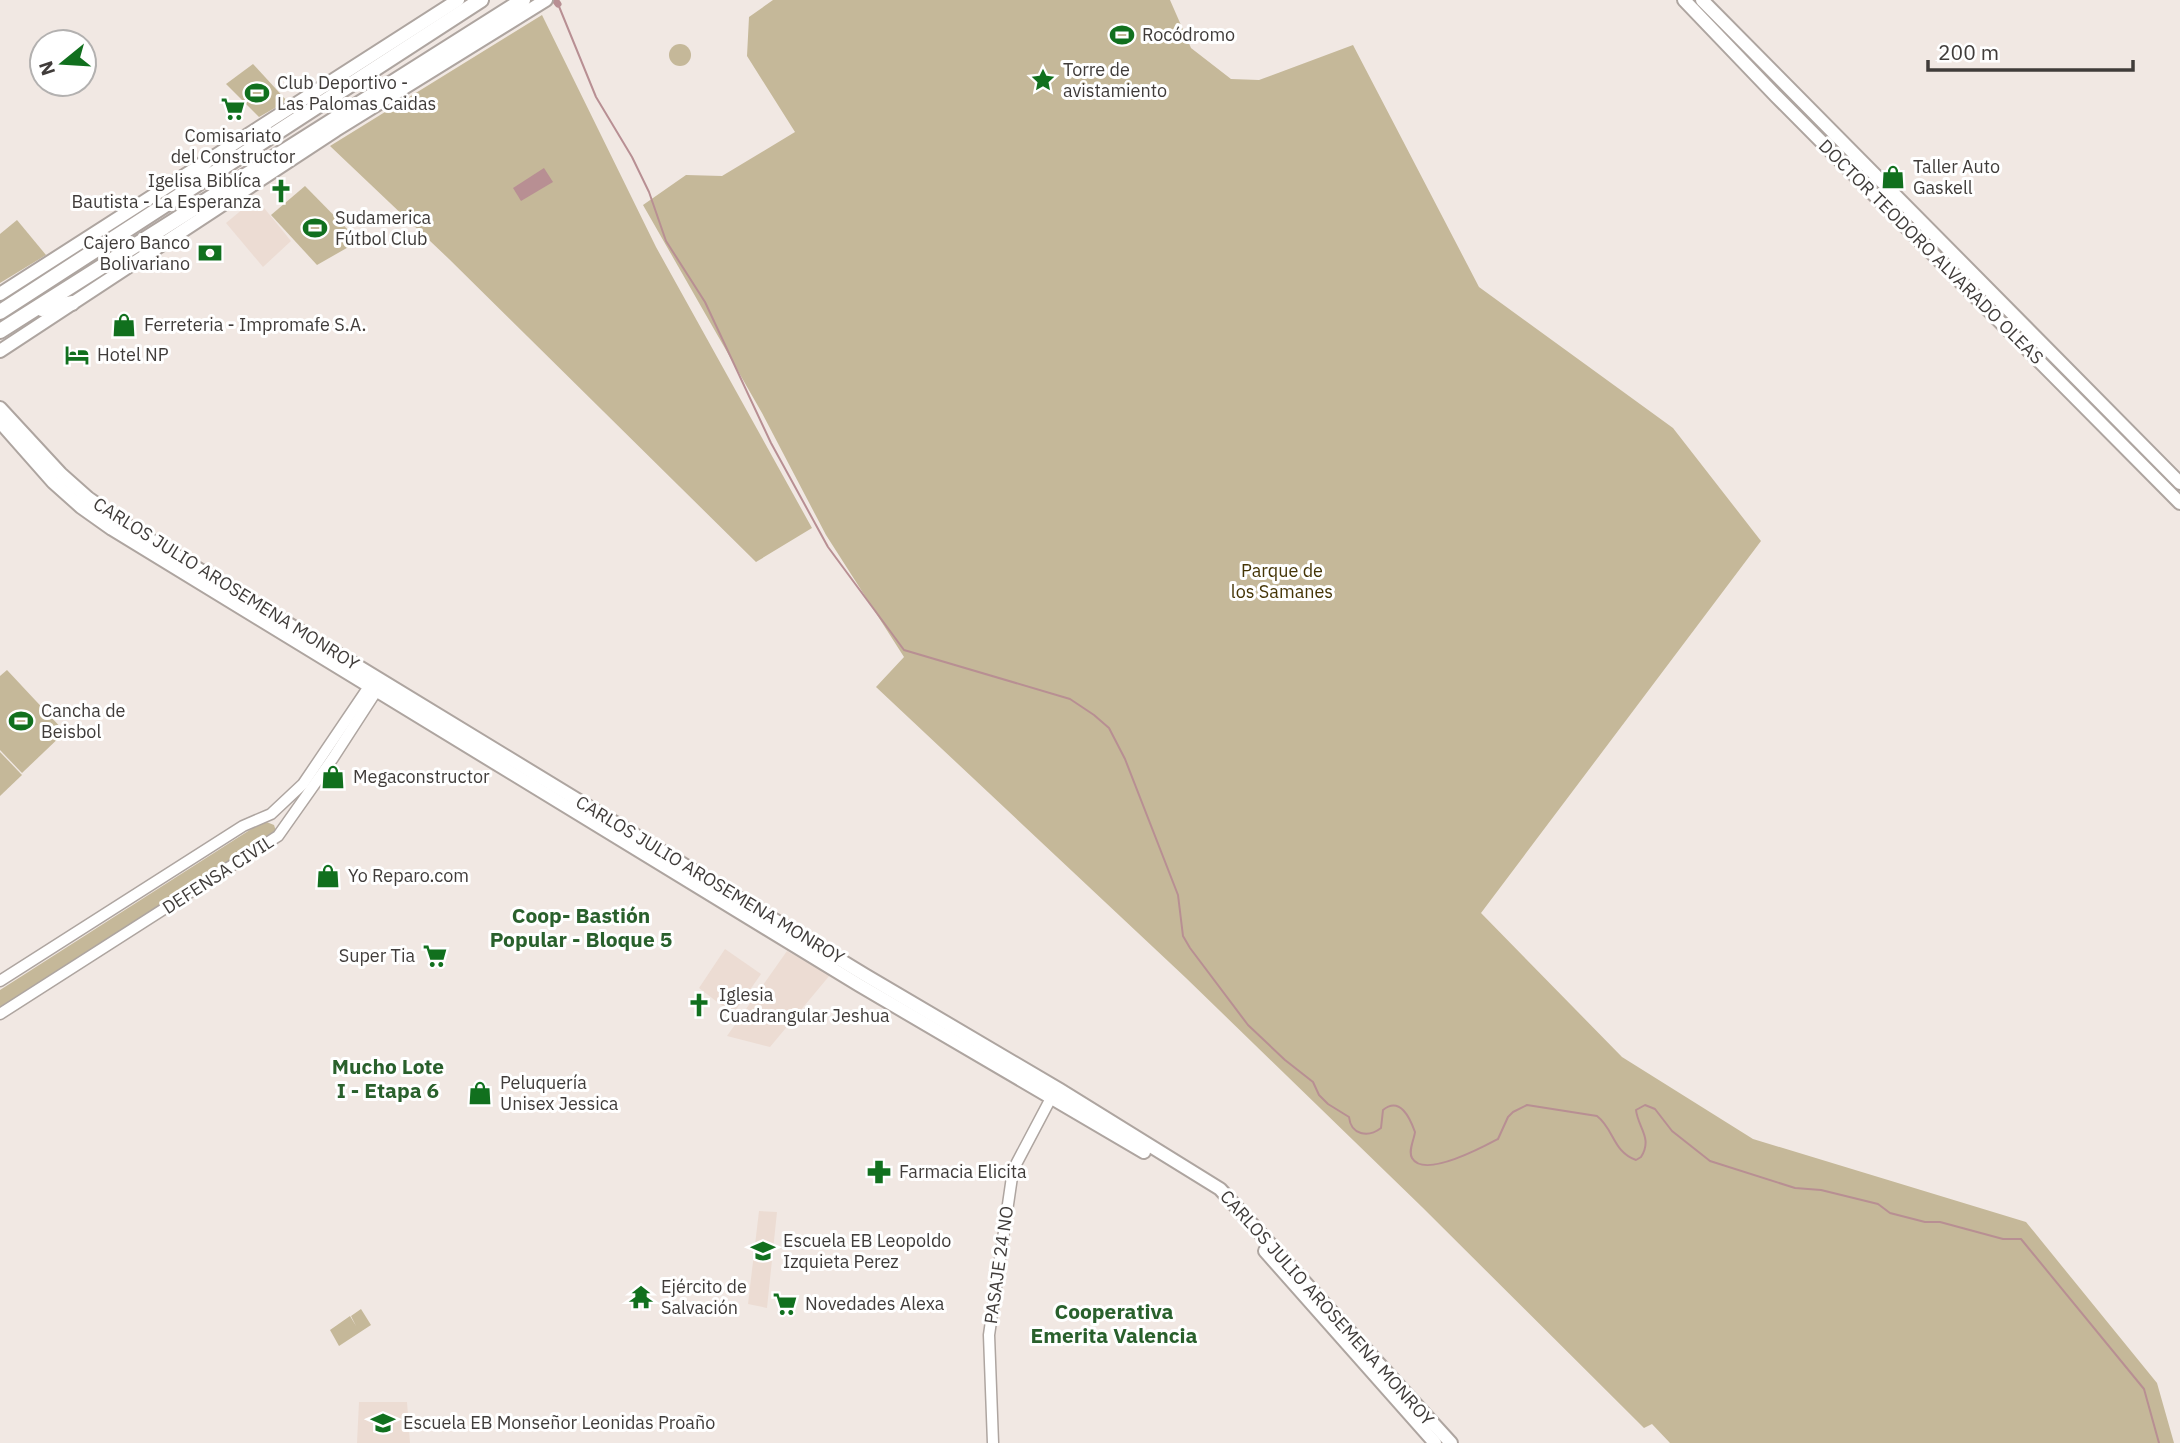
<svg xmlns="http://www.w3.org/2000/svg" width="2180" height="1443" font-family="'IBM Plex Sans',sans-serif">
  <rect width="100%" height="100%" fill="#f1e8e3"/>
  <!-- built -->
  <g fill="#ecdcd3">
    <path d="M256,198l35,43 -28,26 -37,-44z"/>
    <path d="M725,949l36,25 -28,40 -34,-26z"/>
    <path d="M787,951l43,24 -60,72 -43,-11z"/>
    <path d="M759,1211l18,1 -10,96 -19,-4z"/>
    <path d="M359,1402h48l3,41h-53z"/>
  </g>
  <!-- green -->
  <g fill="#c5b899">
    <path d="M773,0h397l21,48 40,31 28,1 94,-35 126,242 194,141 88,113 -280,372 141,144 131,82 273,83 131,161 17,60h-504l-18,-19 -8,4 -222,-221 -236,-229 -310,-291 28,-30 -78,-122 -64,-122 -119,-208 43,-30 36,1 73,-44 -48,-76 2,-39z"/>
    <path d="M542,15l114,232 156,281 -56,34 -307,-303 -119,-113z"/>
    <circle cx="680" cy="55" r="11"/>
    <path d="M253,64l34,37 -28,16 -33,-33z"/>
    <path d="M305,186l54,55 -42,24 -46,-50z"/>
    <path d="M17,220l29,35 -46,28v-49z"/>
    <path d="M7,670l58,62 -43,41 -22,-23v-74z"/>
    <path d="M0,752l22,23 -22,21z"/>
    <path d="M264,821l10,4 2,6 -3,5 -273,175v-21z"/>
    <path d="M361,1309l10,16 -32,21 -9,-16 20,-14 6,10 -5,-10z"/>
  </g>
  <!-- water -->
  <path fill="#b88f93" d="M544,168l9,14 -32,19 -8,-13z"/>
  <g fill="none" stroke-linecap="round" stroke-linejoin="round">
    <!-- stream -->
    <path stroke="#b88f93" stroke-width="2" d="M558,4l38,93 36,60 17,35 17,49 39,61 66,141 57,104 76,103 166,49 24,16 15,13 16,31 53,136 5,41 7,12 58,77 37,35 28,22 6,13 9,9 21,13c2,18 19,21 32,11l2,-18c17,-14 27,8 32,22 -1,8 -7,19 -3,26 12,21 71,-11 86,-19l10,-22 5,-5 14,-7 70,11c17,13 16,36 39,44l5,-3c12,-19 -3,-29 -5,-47l9,-5 10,4 17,22 38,30 85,27 26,2 57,14 12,9 35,9h15l63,17h18l123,150 15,54"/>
    <!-- canal -->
    <path stroke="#b88f93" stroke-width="7" d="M555,0l3,4"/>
    <!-- minor casing -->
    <g stroke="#aea5a0" stroke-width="13">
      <g id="minor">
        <path d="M0,981l243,-155 28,-12 32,-30 69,-102"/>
        <path d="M0,1014l278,-178 55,-78 46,-71"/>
        <path d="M993,1443l-4,-108 24,-165 38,-72"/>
      </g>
    </g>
    <!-- major casing -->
    <g stroke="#aea5a0" stroke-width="16">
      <g id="major">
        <path d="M1684,0l92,96 404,407"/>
        <path d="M1702,0l478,483"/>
        <path d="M0,294l458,-294"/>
        <path d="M0,351l336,-221 210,-130"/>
        <path d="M0,408l61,66 27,24 43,30 734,447 195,115 160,99 231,254"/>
        <path d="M0,422l53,60 28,25 31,22 747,456 285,167"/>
        <path d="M1265,1251l170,192"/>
      </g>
    </g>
    <!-- highway casing -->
    <g stroke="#aea5a0" stroke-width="18">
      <g id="highway">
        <path d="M185,187l21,-26"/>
        <path d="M42,309l30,-6"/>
        <path d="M0,312l481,-312"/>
        <path d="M0,331l523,-331"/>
      </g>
    </g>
    <!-- minor -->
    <use href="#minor" stroke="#fff" stroke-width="10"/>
    <!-- major -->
    <use href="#major" stroke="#fff" stroke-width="12"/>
    <!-- highway -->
    <use href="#highway" stroke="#fff" stroke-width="14"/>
  </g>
  <!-- icons -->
  <defs>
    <g id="stadium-bare" transform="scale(1.89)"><path d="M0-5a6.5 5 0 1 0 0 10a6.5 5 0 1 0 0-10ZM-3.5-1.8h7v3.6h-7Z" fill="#11701e" stroke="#fff" stroke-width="2.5" paint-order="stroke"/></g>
    <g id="sight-bare" transform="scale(1.89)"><path d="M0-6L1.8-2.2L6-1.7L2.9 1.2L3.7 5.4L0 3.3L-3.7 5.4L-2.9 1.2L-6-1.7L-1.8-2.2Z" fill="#11701e" stroke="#fff" stroke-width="2.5" paint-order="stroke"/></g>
    <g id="supermarket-bare" transform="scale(1.89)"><path d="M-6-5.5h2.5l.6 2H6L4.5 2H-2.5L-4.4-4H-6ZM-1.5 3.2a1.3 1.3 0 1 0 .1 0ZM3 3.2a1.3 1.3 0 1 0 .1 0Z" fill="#11701e" stroke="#fff" stroke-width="2.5" paint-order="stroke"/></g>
    <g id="shop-bare" transform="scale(1.89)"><path d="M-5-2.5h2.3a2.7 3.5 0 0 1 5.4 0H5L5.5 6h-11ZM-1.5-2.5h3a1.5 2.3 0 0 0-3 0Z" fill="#11701e" stroke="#fff" stroke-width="2.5" paint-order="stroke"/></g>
    <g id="church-bare" transform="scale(1.89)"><path d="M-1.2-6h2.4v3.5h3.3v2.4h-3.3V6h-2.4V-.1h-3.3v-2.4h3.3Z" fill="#11701e" stroke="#fff" stroke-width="2.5" paint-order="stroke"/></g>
    <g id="bank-bare" transform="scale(1.89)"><path d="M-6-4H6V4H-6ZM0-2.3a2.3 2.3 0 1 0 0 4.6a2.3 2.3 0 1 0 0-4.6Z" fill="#11701e" stroke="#fff" stroke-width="2.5" paint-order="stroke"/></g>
    <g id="hotel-bare" transform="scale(1.89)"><path d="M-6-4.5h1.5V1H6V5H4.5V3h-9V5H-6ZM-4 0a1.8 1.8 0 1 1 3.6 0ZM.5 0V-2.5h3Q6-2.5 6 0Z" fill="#11701e" stroke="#fff" stroke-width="2.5" paint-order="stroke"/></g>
    <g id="pharmacy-bare" transform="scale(1.89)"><path d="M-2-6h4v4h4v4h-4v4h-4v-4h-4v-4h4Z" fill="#11701e" stroke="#fff" stroke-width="2.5" paint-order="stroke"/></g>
    <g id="school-bare" transform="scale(1.89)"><path d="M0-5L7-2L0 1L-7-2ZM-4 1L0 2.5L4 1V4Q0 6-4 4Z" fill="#11701e" stroke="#fff" stroke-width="2.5" paint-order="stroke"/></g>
    <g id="temple-bare" transform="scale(1.89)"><path d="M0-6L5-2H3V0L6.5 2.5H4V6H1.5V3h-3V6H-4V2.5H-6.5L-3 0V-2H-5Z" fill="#11701e" stroke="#fff" stroke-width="2.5" paint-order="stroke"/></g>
  </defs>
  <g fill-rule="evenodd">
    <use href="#stadium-bare" x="1122" y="35"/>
    <use href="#sight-bare" x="1043" y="80"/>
    <use href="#stadium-bare" x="257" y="93"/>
    <use href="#supermarket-bare" x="233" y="109"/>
    <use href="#shop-bare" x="1893" y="177"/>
    <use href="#church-bare" x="281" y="191"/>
    <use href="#stadium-bare" x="315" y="228"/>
    <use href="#bank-bare" x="210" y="253"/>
    <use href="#shop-bare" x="124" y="325"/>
    <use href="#hotel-bare" x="77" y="355"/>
    <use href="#stadium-bare" x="21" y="721"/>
    <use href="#shop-bare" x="333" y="777"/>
    <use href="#shop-bare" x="328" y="876"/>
    <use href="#supermarket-bare" x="435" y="956"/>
    <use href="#church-bare" x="699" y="1005"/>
    <use href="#shop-bare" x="480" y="1093"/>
    <use href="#pharmacy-bare" x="879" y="1172"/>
    <use href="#school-bare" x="763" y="1251"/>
    <use href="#temple-bare" x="641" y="1297"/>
    <use href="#supermarket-bare" x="785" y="1304"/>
    <use href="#school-bare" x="383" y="1423"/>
  </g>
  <g text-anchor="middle" stroke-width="6" stroke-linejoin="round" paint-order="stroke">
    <!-- poi labels -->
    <g font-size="18" fill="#403c3a" stroke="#fff" text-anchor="start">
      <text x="1142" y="41">Rocódromo</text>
      <text x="1063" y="76">Torre de<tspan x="1063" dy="21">avistamiento</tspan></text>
      <text x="277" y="89">Club Deportivo -<tspan x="277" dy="21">Las Palomas Caidas</tspan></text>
      <text x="233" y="142" text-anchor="middle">Comisariato<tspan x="233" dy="21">del Constructor</tspan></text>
      <text x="1913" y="173">Taller Auto<tspan x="1913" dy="21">Gaskell</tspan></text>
      <text x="261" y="187" text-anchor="end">Igelisa Biblíca<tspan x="261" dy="21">Bautista - La Esperanza</tspan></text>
      <text x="335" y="224">Sudamerica<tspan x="335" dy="21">Fútbol Club</tspan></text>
      <text x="190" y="249" text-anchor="end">Cajero Banco<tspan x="190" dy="21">Bolivariano</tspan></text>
      <text x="144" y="331">Ferreteria - Impromafe S.A.</text>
      <text x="97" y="361">Hotel NP</text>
      <text x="41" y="717">Cancha de<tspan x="41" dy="21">Beisbol</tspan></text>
      <text x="353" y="783">Megaconstructor</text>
      <text x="348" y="882">Yo Reparo.com</text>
      <text x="415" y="962" text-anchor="end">Super Tia</text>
      <text x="719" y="1001">Iglesia<tspan x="719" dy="21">Cuadrangular Jeshua</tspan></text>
      <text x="500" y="1089">Peluquería<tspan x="500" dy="21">Unisex Jessica</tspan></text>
      <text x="899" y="1178">Farmacia Elicita</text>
      <text x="783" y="1247">Escuela EB Leopoldo<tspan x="783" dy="21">Izquieta Perez</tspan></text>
      <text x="661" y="1293">Ejército de<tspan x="661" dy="21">Salvación</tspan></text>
      <text x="805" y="1310">Novedades Alexa</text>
      <text x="403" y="1429">Escuela EB Monseñor Leonidas Proaño</text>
    </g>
    <!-- street labels -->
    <g font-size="18" fill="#403c3a" stroke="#fff">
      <text transform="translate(1931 252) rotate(45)" y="6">DOCTOR TEODORO ALVARADO OLEAS</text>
      <text transform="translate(226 584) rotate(32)" y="6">CARLOS JULIO AROSEMENA MONROY</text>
      <text transform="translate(218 875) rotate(-33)" y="6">DEFENSA CIVIL</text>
      <text transform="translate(710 880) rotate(31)" y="6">CARLOS JULIO AROSEMENA MONROY</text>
      <text transform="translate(999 1265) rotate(-82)" y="6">PASAJE 24 NO</text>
      <text transform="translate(1327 1308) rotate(48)" y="6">CARLOS JULIO AROSEMENA MONROY</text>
    </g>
    <!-- park labels -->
    <g font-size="18" fill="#453506" stroke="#fff">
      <text x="1282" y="577">Parque de<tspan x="1282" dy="21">los Samanes</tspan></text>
    </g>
    <!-- quarter labels -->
    <g font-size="21" font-weight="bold" fill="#29602c" stroke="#fff">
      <text x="581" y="923">Coop- Bastión<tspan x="581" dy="24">Popular - Bloque 5</tspan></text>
      <text x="388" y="1074">Mucho Lote<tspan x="388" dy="24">I - Etapa 6</tspan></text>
      <text x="1114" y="1319">Cooperativa<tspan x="1114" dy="24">Emerita Valencia</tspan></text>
    </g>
  </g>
  <!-- north arrow -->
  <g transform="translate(63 63) rotate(252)"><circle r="33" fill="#ffffff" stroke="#b3b1b0" stroke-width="2"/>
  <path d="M0-5L12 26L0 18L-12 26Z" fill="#11701e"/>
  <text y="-10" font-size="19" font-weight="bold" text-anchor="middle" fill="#403c3a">N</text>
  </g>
  <!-- scale -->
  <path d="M1928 60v10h205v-10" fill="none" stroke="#403c3a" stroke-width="3.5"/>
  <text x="1938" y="60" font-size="21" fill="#403c3a" stroke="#ffffff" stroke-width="5" paint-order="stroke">200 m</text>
</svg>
